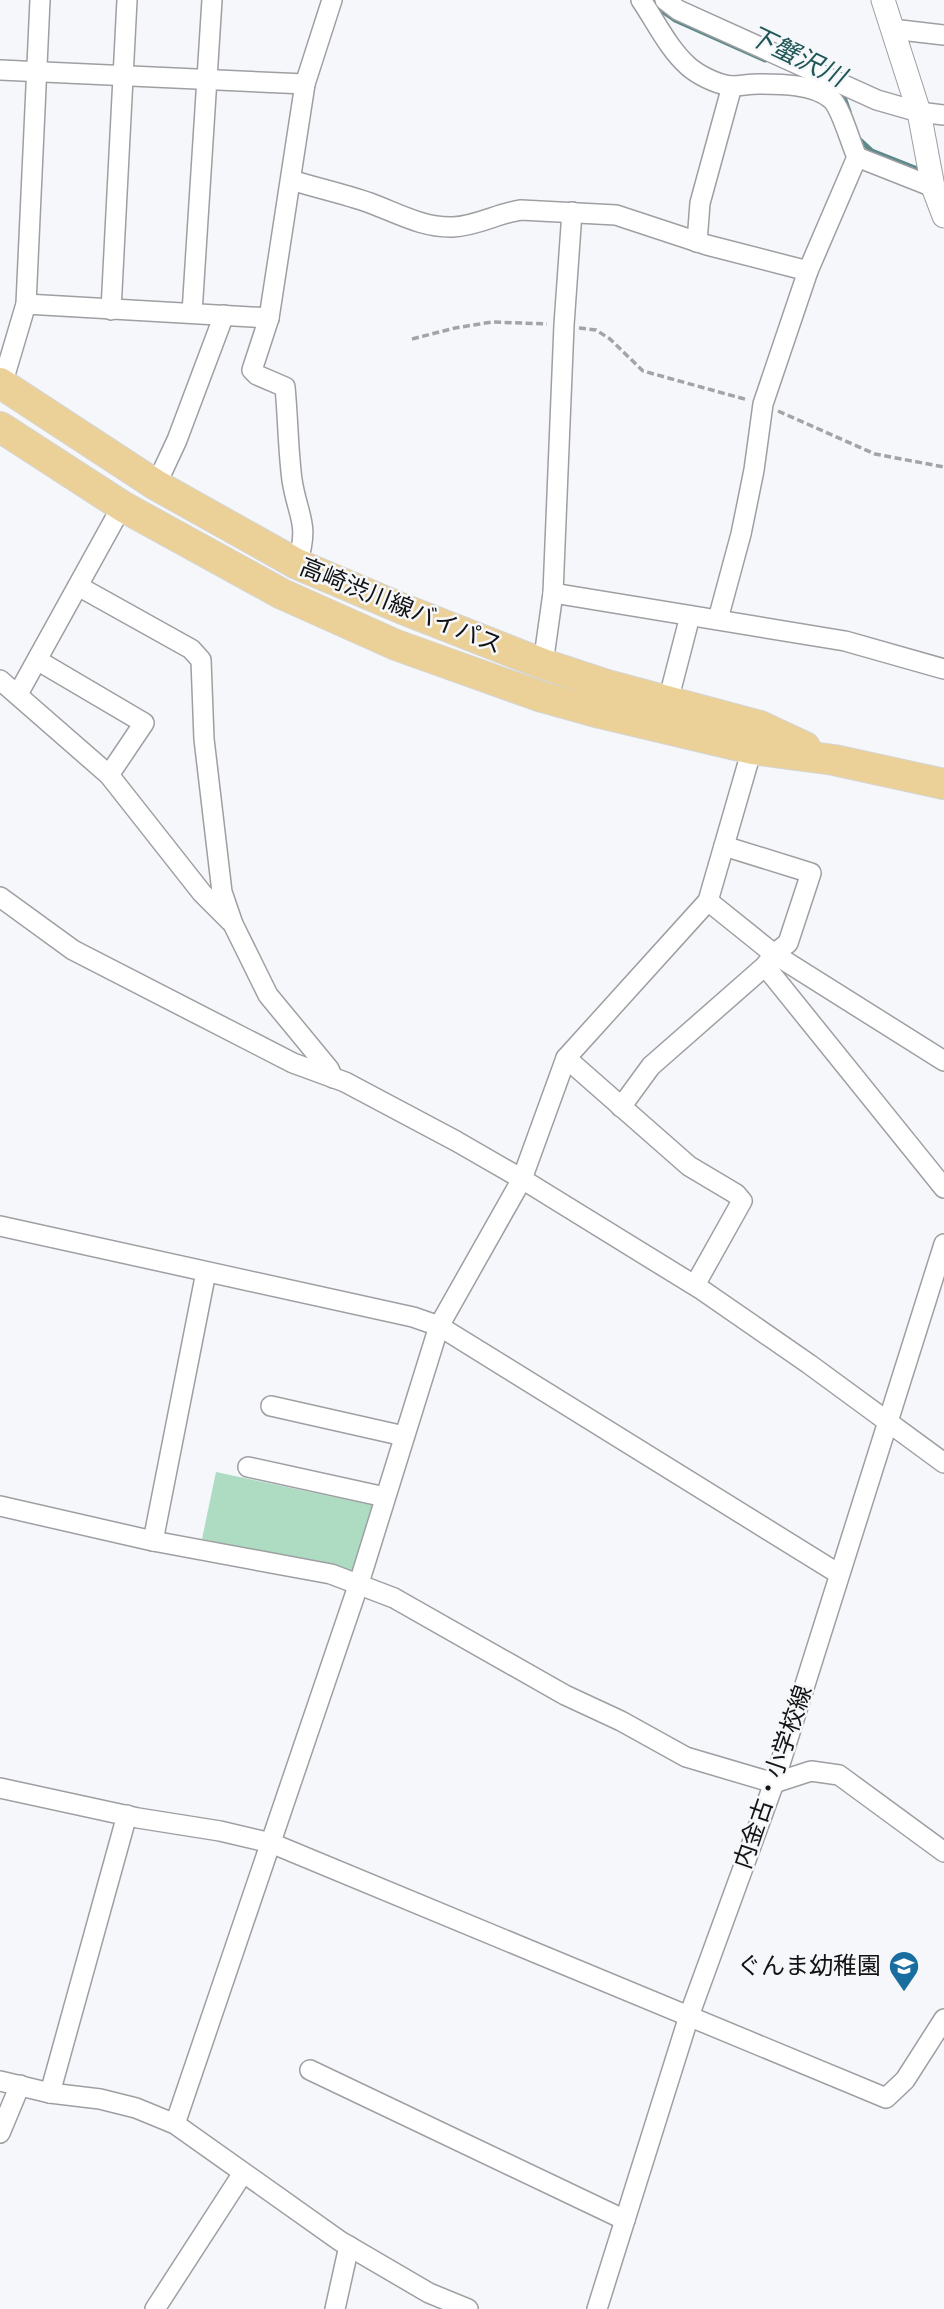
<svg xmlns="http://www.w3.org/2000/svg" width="944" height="2309" font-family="Overpass,'Noto Sans JP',sans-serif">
  <rect width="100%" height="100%" fill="#f6f7fa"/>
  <!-- green -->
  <path fill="#addcc2" d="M216,1472l160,34 -18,62 -7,2 -149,-31z"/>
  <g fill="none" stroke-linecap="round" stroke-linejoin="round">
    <!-- stream -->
    <g stroke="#5c898a" stroke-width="5">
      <path d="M655,6l20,14 90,40"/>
      <path d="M838,93l7,7 4,11"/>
      <path d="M859,139l13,12 53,21"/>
    </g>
    <!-- minor casing -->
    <g stroke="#9e9fa2" stroke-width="22">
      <g id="minor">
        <path d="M641,0c15,22 27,48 47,66 10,9 30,19 44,20 8,0 18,-2 27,-2 21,0 55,0 72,15 10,8 19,43 26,58"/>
        <path d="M665,0l13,10 199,90 42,12 25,3"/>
        <path d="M892,29l52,6"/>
        <path d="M0,70l305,14"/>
        <path d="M291,180c26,8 53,14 79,23 27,10 53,25 83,24 24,-1 45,-14 68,-17l95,5 91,30 101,26"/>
        <path d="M697,242l3,-39 32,-117"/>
        <path d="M26,304l243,14"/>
        <path d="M111,310l16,-310"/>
        <path d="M192,313l20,-313"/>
        <path d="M2,385l24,-81 14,-304"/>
        <path d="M156,485l21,-45 47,-125"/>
        <path d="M297,564c13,-41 1,-46 -5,-84 -4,-31 -4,-62 -7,-93l-28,-12 -5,-5 17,-52 36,-234 27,-84"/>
        <path d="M78,586l113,63 10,11 3,79 18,153 11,32 35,71 61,74 4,9"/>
        <path d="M553,593l292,48 99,28"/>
        <path d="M718,619l23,-85 13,-64 9,-66 45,-133 49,-114 76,30"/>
        <path d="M37,660l107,63 -35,52"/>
        <path d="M543,664l10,-71 11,-268 8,-113"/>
        <path d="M0,680l109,95 93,118 28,28"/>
        <path d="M18,694l104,-188"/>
        <path d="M668,701l22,-85"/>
        <path d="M724,846l87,27 -23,70 -14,11 -9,12 179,222"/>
        <path d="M0,897l73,53 220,113 52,19 111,59 66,38 180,111 107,74 135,99"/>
        <path d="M708,901l66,53 170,107"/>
        <path d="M566,1058l123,108 47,28 6,7 -47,84"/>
        <path d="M621,1107l30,-41 114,-100"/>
        <path d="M0,1226l413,91 26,9 400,248"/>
        <path d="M271,1406l133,30"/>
        <path d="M248,1467l137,30"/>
        <path d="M0,1506l153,35 178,33 63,24 171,97 56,26 65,36 88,26 37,-12 28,4 105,77"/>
        <path d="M153,1541l53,-269"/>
        <path d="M0,1788l138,30 82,13 51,12 615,255 19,-18 39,-61"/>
        <path d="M310,2070l315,150"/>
        <path d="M0,2081l50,12 50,6 36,9 39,16 165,117 89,52 39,16"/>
        <path d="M50,2093l77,-278"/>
        <path d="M175,2124l184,-541 80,-257 83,-147 44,-121 142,-157 44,-152"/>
        <path d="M0,2133l20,-48"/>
        <path d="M155,2309l88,-136"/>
        <path d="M335,2309l14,-63"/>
        <path d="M597,2309l92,-293 85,-233 170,-539"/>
      </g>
    </g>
    <!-- tertiary casing -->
    <g stroke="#9e9fa2" stroke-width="25">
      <path id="tertiary" d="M883,0l36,112 14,75 11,29"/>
    </g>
    <!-- primary casing -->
    <g stroke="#d5d5d5" stroke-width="32">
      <g id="primary">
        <path d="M0,383l156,102 141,79 106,45 140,55 64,21 153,41 45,21"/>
        <path d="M0,427l122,79 160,88 114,51 143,51 61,17 152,36 82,11 110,24"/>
      </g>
    </g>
    <!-- path -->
    <g stroke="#a3a4a6" stroke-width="3.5" stroke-dasharray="7 3.5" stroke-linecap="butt">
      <path d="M579,328l17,2 14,9 33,32 105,29"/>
      <path d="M412,339l43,-11 37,-6 55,2"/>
      <path d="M778,411l97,43 69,13"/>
    </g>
    <!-- minor -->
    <use href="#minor" stroke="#fff" stroke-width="19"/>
    <!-- tertiary -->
    <use href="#tertiary" stroke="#fff" stroke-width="23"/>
    <!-- primary -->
    <use href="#primary" stroke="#ebd197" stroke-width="30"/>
  </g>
  <!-- icons -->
  <defs>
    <g id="school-pin" transform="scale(1.575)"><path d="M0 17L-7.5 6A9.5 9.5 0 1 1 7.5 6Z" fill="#1a6e9f" stroke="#f6f7fa"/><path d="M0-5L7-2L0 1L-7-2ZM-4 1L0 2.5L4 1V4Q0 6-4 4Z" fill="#fff"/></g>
  </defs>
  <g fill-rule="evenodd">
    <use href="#school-pin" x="904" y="1966"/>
  </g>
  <g text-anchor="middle" stroke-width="5" stroke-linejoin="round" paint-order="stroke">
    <!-- street labels -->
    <g font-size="24" fill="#131314" stroke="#f6f7fa">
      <text transform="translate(401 606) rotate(22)" y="8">高崎渋川線バイパス</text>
      <text transform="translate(773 1777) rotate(-71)" y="8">内金古・小学校線</text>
    </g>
    <!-- poi labels -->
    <g font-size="24" fill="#131314" stroke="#f6f7fa" text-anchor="end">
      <text x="881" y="1974">ぐんま幼稚園</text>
    </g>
    <!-- water labels -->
    <g font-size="26" font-style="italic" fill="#1f5757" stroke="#f6f7fa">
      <text transform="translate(797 56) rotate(26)" y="9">下蟹沢川</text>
    </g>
  </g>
</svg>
